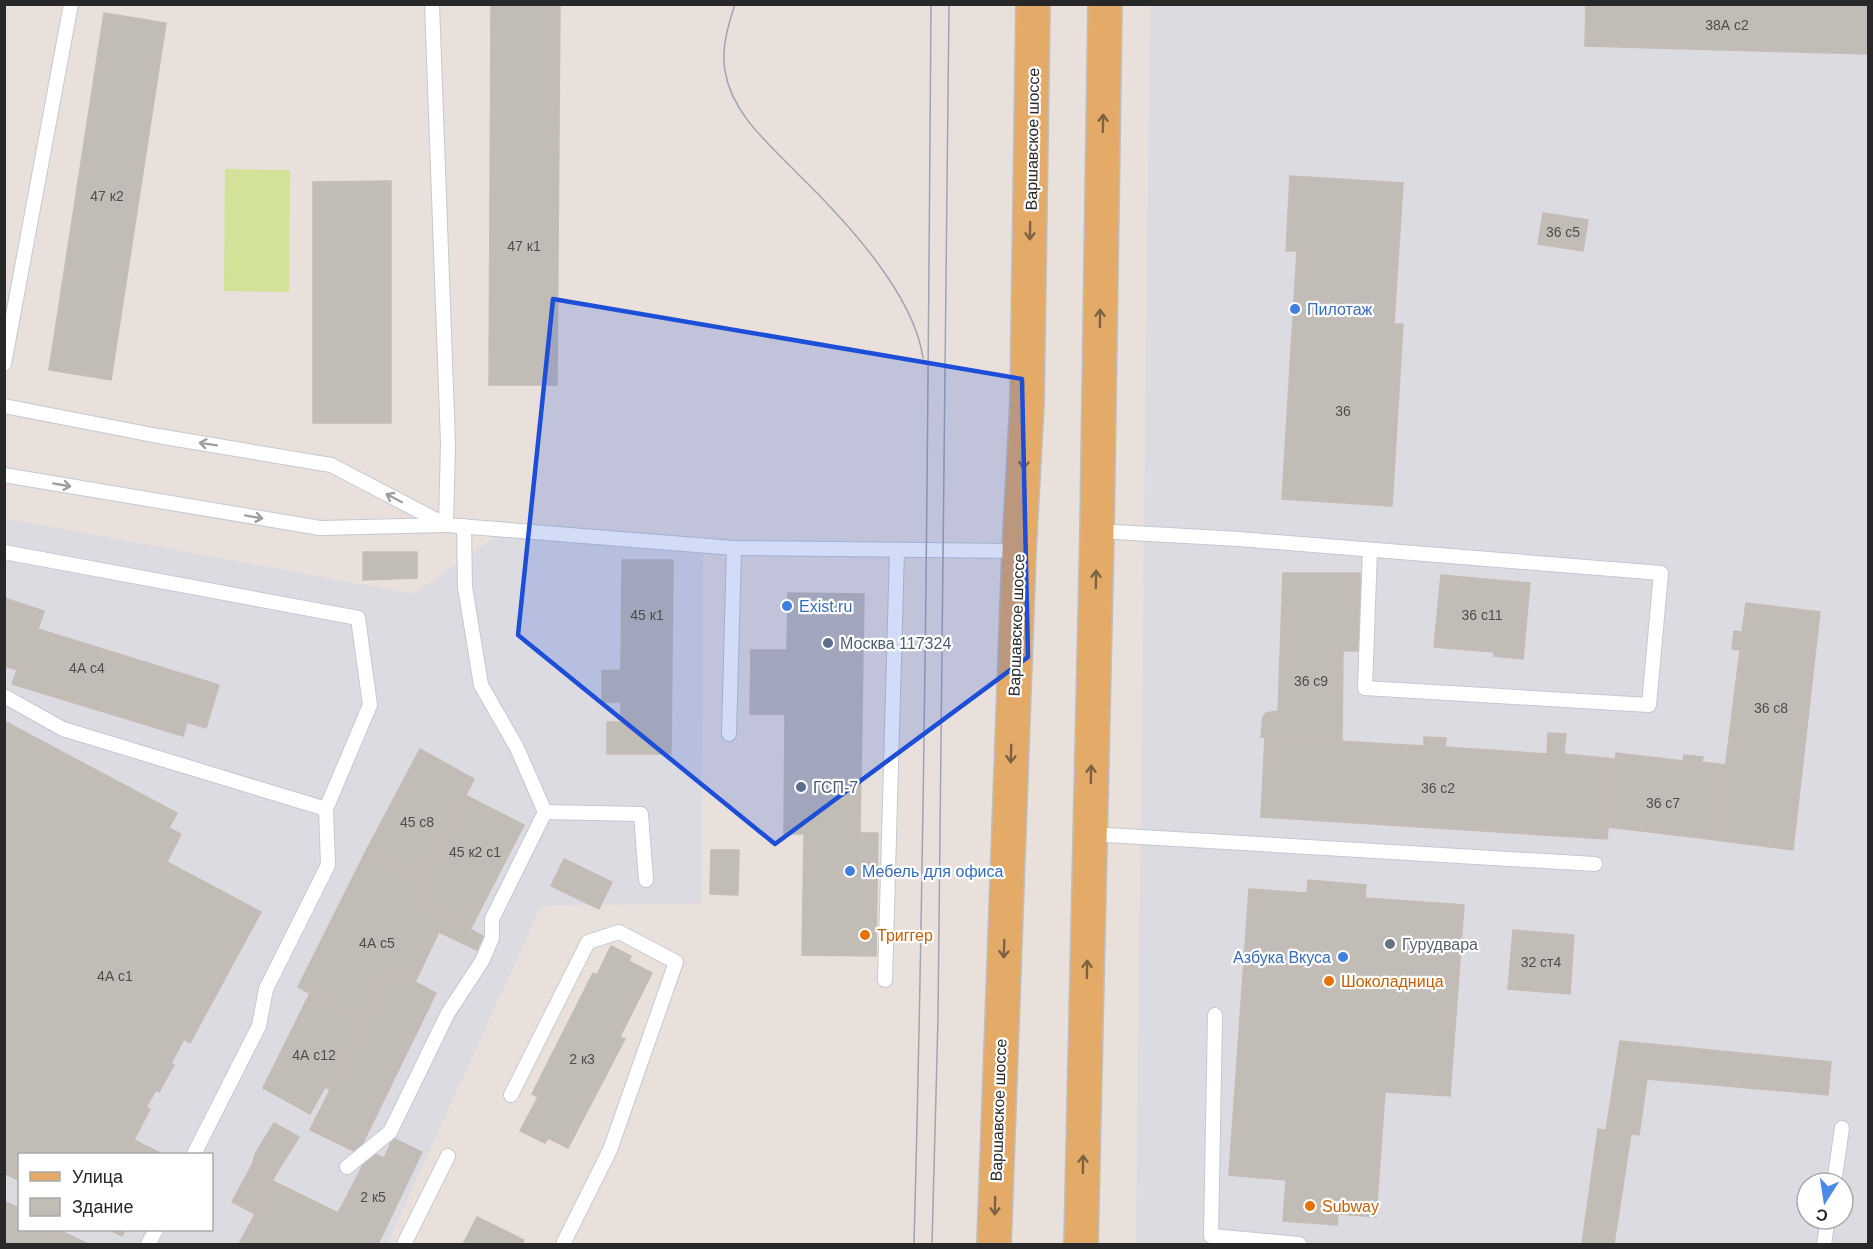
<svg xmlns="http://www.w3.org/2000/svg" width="1873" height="1249" font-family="Arial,sans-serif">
  <rect width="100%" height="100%" fill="#e9e0db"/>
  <!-- industrial -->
  <g fill="#dcdbe2" fill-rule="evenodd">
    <path d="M1150,5h718v1239h-732zM1807,1183h36v36h-36z"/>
    <path d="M4,518l410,76 85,-60 204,20 -2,349 -160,3 -154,338h-382zM20,1154h192v76h-192z"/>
  </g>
  <!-- pitch -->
  <path fill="#d3e299" d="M225,169l65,1 -1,122 -65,-1z"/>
  <!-- building -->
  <g fill="#c2bcb7" stroke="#c4bcb5" stroke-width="1.5">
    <path d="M491,4h69l-3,381h-68z"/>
    <path d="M1586,4h282v50l-283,-8z"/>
    <path d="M104,13l62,10 -55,357 -62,-10z"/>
    <path d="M1290,176l113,7 -9,141h9l-11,182 -110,-7 15,-248h-11z"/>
    <path d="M391,181v242h-78v-241z"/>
    <path d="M1543,213l45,7 -5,31 -45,-7z"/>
    <path d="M363,552h54v26l-54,2z"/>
    <path d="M622,560h51l-2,194h-64v-32h14v-20h-19v-31l19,-1z"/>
    <path d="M1283,573h77v78h-17l-1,91 -81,-5 2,-20 3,-4 12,-2z"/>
    <path d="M1441,575l89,8 -7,76 -29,-3v-4l-60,-5z"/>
    <path d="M788,593l76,1 -4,239h18l-2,123 -74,-1 2,-121h-20l1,-120h-35l1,-64h36z"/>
    <path d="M4,598l40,13 -6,18 181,56 -13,43 -19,-6 -4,14 -171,-52 5,-14 -13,-4z"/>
    <path d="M1746,603l74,9 -27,238 -77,-10 4,-28 -6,-1 3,-18 5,1 18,-144 -8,-1 2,-18 8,1z"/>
    <path d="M4,721l173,92 -8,15 12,6 -14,28 94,50 -71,131 -6,-4 -13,24 3,2 -15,27 -3,-2 -10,17 4,2 -16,31 28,14h-142v27l-16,-8z"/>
    <path d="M1548,733l18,1 -2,20 51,5 -8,80 -346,-22 4,-80 159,9v-9l22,1 -1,9 102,7z"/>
    <path d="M420,749l54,30 -50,99 -57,-29z"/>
    <path d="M1616,753l67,8 1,-6 19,2 -1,5 24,3 -4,29 -5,-1 -3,18 6,1 -4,28 -107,-13z"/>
    <path d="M467,796l57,29 -53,103 -55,-28 8,-22z"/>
    <path d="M367,849l57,29 -8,22 67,36 -6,14 -38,-18 -24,50 -24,-13 -27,54 -66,-36z"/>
    <path d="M711,850h28l-1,45 -28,-1z"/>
    <path d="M564,859l48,23 -13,27 -48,-23z"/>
    <path d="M1308,880l58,5 -1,13 99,7 -14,191 -65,-4 -9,125 -38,-3 -1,11 -54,-4 3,-41 -57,-5 20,-286 58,4z"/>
    <path d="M1513,930l61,5 -4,59 -62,-5z"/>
    <path d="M611,946l20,10 -2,5 23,12 -32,64 5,2 -57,109 -20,-10 -3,5 -25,-12 18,-34 -6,-3 61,-121 4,2z"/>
    <path d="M391,969l45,24 -78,160 -48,-23z"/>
    <path d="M310,993l54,30 -33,67 -6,-3 -15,27 -47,-26z"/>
    <path d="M1620,1041l211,21 -3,33 -181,-16 -8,56 -8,-1 -17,110h-32l16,-115 8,1z"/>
    <path d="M274,1123l25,14 -23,37 -23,-11 2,-9z"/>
    <path d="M393,1138l29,14 -44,92h-139l34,-63 65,32 32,-61 14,6z"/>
    <path d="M253,1163l23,11 -21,40 -23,-12z"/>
    <path d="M4,1201l16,8v21h39l29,14h-84z"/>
    <path d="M477,1217l47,23 -2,4h-59z"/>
    <path d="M110,1230h15l-3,6z"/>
  </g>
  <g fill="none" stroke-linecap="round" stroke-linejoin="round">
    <!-- lane casing -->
    <g stroke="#c3c9d1" stroke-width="16">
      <g id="lane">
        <path d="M432,4l16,439 -2,82 288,23 285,3"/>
        <path d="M4,364l67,-360"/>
        <path d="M4,406l154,30 173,29 115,60"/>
        <path d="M4,475l316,53 125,-3"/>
        <path d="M464,526l1,61 16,98 36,63 28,64 96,2 5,66"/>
        <path d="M1097,531l142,8 422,34 -12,132 -284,-17 5,-138"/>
        <path d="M4,552l354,66 12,87 -44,104 2,56 -62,124 -7,37 -65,128"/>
        <path d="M4,696l59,33 263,80"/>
        <path d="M729,734l5,-186"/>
        <path d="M1090,834l505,30"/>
        <path d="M885,980l12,-430"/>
        <path d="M1215,1015l-4,221 88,8"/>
        <path d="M511,1095l77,-153 31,-10 57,30 -66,188 -47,94"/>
        <path d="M347,1167l43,-35 58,-119 34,-52 10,-23v-19l53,-107"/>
        <path d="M1834,1183l8,-55"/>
        <path d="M148,1244l8,-14"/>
        <path d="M404,1244l44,-88"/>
        <path d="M1824,1244l4,-25"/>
      </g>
    </g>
    <!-- primary casing -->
    <g stroke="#bebebe" stroke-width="36">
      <g id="primary">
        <path d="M994,1244l25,-693 8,-149 6,-398"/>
        <path d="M1081,1244l16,-713 8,-527"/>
      </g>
    </g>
    <!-- lane -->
    <use href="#lane" stroke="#fff" stroke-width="14"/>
    <!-- primary -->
    <use href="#primary" stroke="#e3ab67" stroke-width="33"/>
    <!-- tram -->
    <g stroke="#9fa5b1" stroke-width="1.5">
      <path d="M735,4c-7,22 -14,44 -10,67 7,43 44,73 72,102 46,45 117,120 126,185"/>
      <path d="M914,1244c11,-413 14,-826 17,-1240"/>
      <path d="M932,1244l6,-226 11,-1014"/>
    </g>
  </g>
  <!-- one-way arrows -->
  <defs><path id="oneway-shaft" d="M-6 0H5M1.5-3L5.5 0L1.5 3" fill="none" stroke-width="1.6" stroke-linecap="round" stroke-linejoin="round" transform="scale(1.5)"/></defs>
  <g stroke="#7c6344">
    <use href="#oneway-shaft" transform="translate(1103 123) rotate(-89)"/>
    <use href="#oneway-shaft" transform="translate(1030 231) rotate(91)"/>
    <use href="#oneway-shaft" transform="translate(1100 318) rotate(-89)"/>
    <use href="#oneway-shaft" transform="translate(1024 460) rotate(93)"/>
    <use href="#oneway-shaft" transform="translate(1096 579) rotate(-89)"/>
    <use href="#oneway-shaft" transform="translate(1011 754) rotate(92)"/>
    <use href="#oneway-shaft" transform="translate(1091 774) rotate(-89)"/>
    <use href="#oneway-shaft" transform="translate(1004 949) rotate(92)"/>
    <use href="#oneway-shaft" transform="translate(1087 969) rotate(-89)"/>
    <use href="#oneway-shaft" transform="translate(1083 1164) rotate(-89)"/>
    <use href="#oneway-shaft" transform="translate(995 1206) rotate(91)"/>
  </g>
  <g stroke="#9e9e9e">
    <use href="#oneway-shaft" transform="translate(208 444) rotate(-171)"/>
    <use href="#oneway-shaft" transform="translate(62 485) rotate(10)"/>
    <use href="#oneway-shaft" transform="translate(394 498) rotate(-152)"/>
    <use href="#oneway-shaft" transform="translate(254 517) rotate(10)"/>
  </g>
  <!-- marked area -->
  <path fill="#1d4ed8" fill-opacity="0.2" stroke="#1d4ed8" stroke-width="4.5" stroke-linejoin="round" d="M553,299l469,80 6,278 -253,187 -257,-209z"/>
  <!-- markers -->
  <g fill="#3f7fe0" stroke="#fff" stroke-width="2">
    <circle cx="1295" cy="309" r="6"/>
    <circle cx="787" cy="606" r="6"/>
    <circle cx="850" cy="871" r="6"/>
    <circle cx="1343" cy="957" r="6"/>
  </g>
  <g fill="#5c6f8a" stroke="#fff" stroke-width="2">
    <circle cx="828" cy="643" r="6"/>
    <circle cx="801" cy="787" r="6"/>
  </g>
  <g fill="#e8710a" stroke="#fff" stroke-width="2">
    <circle cx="865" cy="935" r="6"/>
    <circle cx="1329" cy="981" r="6"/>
    <circle cx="1310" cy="1206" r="6"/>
  </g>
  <circle fill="#6b7280" stroke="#fff" stroke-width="2" cx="1390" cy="944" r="6"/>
  <g text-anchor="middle" stroke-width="4.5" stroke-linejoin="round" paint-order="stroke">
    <!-- number labels -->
    <g font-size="14" fill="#4e4d4c">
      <text x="1727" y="30">38А с2</text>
      <text x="107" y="201">47 к2</text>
      <text x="1563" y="237">36 с5</text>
      <text x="524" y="251">47 к1</text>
      <text x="1343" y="416">36</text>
      <text x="647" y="620">45 к1</text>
      <text x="1482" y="620">36 с11</text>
      <text x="87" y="673">4А с4</text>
      <text x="1311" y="686">36 с9</text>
      <text x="1771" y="713">36 с8</text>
      <text x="1438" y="793">36 с2</text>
      <text x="1663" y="808">36 с7</text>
      <text x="417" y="827">45 с8</text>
      <text x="475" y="857">45 к2 с1</text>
      <text x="377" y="948">4А с5</text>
      <text x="1541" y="967">32 ст4</text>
      <text x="115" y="981">4А с1</text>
      <text x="314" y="1060">4А с12</text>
      <text x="582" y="1064">2 к3</text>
      <text x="373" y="1202">2 к5</text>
    </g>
    <!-- street labels -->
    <g font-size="16" fill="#282828" stroke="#fff">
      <text transform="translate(1032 139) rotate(-89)" y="6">Варшавское шоссе</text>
      <text transform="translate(1016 625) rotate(-88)" y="6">Варшавское шоссе</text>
      <text transform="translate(998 1110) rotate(-88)" y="6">Варшавское шоссе</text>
    </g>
    <!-- shop labels -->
    <g font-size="16" fill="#366cbe" stroke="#fff" text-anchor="start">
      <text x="1307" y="315">Пилотаж</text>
      <text x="799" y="612">Exist.ru</text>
      <text x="862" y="877">Мебель для офиса</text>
      <text x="1331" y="963" text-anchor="end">Азбука Вкуса</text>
    </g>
    <!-- service labels -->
    <g font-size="16" fill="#4e5e75" stroke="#fff" text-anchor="start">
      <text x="840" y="649">Москва 117324</text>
      <text x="813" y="793">ГСП-7</text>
    </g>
    <!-- food labels -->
    <g font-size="16" fill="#c56008" stroke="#fff" text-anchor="start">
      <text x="877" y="941">Триггер</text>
      <text x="1341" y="987">Шоколадница</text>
      <text x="1322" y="1212">Subway</text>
    </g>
    <!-- worship labels -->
    <g font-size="16" fill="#5b616d" stroke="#fff" text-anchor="start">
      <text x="1402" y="950">Гурудвара</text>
    </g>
  </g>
  <!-- border -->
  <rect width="1873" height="1249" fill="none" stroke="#282828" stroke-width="12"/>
  <!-- legend -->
  <rect x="18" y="1153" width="195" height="78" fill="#ffffff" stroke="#a9a9a9" stroke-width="1.5"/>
  <rect x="30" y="1172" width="30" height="9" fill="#e3ab67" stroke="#a9a9a9" stroke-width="1.5"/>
  <text x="72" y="1183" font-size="18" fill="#282828">Улица</text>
  <rect x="30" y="1198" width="30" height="18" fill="#c2bcb7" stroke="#a9a9a9" stroke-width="1.5"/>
  <text x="72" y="1213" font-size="18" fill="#282828">Здание</text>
  <!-- north arrow -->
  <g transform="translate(1825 1201) rotate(192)"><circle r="28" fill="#ffffff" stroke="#a9a9a9" stroke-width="1.5"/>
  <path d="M0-4.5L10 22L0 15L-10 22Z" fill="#4a8ae8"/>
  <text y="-9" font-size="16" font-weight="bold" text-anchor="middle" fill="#282828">С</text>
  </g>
</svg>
